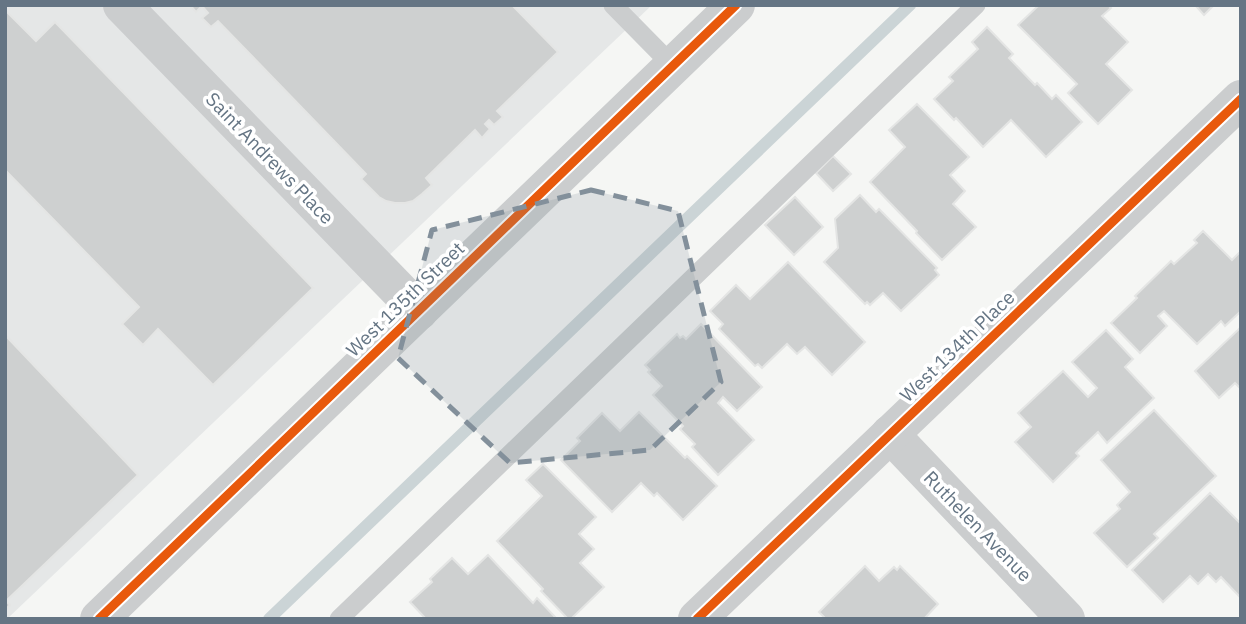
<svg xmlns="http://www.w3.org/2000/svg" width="1246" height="624" font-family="'IBM Plex Sans',sans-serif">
  <rect width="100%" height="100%" fill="#f5f6f4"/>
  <!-- built -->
  <path fill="#e5e7e7" d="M5,5h647l-645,614h-2z"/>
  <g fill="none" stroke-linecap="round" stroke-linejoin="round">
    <!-- stream -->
    <path stroke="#cbd4d6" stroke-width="12" d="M269,619l641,-614"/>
  </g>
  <!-- building -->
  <g fill="#ced0d0" stroke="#e4e5e4" stroke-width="2">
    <path d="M190,5h322l46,47 -61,59 6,6 -9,8 -5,-5 -4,4 5,5 -8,9 -7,-8 -49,48 6,7 -10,9 -9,7 -8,2h-10l-9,-2 -7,-4 -18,-18 5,-5 -148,-153 -7,6 -9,-9 6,-5 -6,-7 -6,6z"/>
    <path d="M1039,5h69l3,3 -9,8 26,26 -22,22 26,26 -34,34 -30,-31 9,-9 -59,-59z"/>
    <path d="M1195,5h19l-10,10z"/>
    <path d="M5,10l31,31 19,-19 258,266 -100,97 -55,-56 -15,16 -21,-21 17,-17 -134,-137z"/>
    <path d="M987,27l26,27 -4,4 26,27 2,-2 15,16 4,-4 26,27 -36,35 -35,-37 -28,27 -27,-29 -2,2 -20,-21 19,-18 -4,-4 29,-28 -6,-7z"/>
    <path d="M917,104l52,53 -19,18 15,16 -12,13 23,23 -34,33 -26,-27 1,-2 -47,-49 35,-35 -16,-17z"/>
    <path d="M833,156l18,18 -18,17 -17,-18z"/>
    <path d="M860,195l16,17 3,-3 58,59 -2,2 4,5 -38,36 -18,-18 -13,12 -3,-3 -2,2 -41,-42 14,-14 -3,-29z"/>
    <path d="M795,197l28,30 -29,28 -29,-30z"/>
    <path d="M1203,231l29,29 9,-9v60l-16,15 -4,-5 -24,23 -33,-33 -6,5 9,10 -27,27 -29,-30 26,-25 -2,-2 36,-35 3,3 23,-21 -3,-3z"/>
    <path d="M788,262l77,80 -33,33 -27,-28 -8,7 -10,-10 -25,24 -4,-4 -3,2 -36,-37 4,-5 -13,-13 26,-26 14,14z"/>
    <path d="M701,324l61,63 -25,24 -14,-14 -5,6 36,37 -36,35 -26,-28 3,-3 -15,-15 3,-3 -30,-31 9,-9 -14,-14 2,-2 -5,-5 32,-31 3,4 3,-2 3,3z"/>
    <path d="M1241,327v62l-6,-6 -16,15 -24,-27z"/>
    <path d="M1106,330l27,29 -8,8 29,31 -47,45 -9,-11 -22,21 3,3 -26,26 -38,-40 16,-15 -13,-14 45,-42 25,26 9,-9 -25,-26z"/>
    <path d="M5,335l133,140 -132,126 4,4 -5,5z"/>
    <path d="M1154,410l62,66 -62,58 4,4 -31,29 -33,-34 26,-24 -3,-4 13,-13 -29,-32z"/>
    <path d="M639,412l46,46 2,-2 30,30 -34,34 -26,-27 -3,3 -13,-13 -29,29 -51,-52 19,-19 -3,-3 25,-25 18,18z"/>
    <path d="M543,464l53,53 -17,17 15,15 -14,14 24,24 -33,32h-3l-27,-28 2,-2 -46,-48 45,-45 -16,-16z"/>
    <path d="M1210,493l31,31v71l-2,1 -18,-19 -5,5 -8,-8 -10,10 -8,-8 -27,26 -31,-32z"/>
    <path d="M488,555l45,48 4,-5 20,21h-131l-16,-17 22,-20 -2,-3 22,-21 16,16z"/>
    <path d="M865,566l14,15 15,-14 3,3 3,-4 38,38 -14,15h-98l-7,-7z"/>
  </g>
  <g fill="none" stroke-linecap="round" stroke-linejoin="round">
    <!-- service -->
    <g stroke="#cbcdce" stroke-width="19">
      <path d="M613,5l60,61"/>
      <path d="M339,619l637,-614"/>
    </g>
    <!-- minor -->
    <g stroke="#cbcdce" stroke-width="38">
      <path d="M122,5l297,306"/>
      <path d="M890,434l176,185"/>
      <path d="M697,619l544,-520"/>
    </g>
    <!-- tertiary -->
    <path stroke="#cbcdce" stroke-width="38" d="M99,619l637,-614"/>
    <!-- cycleway casing -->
    <g stroke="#fff" stroke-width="13">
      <g id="cycleway">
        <path d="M99,619l637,-614"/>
        <path d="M697,619l544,-520"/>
      </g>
    </g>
    <!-- cycleway -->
    <use href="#cycleway" stroke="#e8590c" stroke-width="9"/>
  </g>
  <!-- marked area -->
  <path fill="#83909b" fill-opacity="0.2" stroke="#83909b" stroke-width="5" stroke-dasharray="14 9" stroke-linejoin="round" d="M591,190l87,21 43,171 -71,68 -140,13 -112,-105 34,-128z"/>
  <g text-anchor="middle" stroke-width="7" stroke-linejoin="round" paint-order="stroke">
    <!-- street labels -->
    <g font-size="19" fill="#657584" stroke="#fff">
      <text transform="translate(270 158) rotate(46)" y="7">Saint Andrews Place</text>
      <text transform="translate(405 299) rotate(-44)" y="7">West 135th Street</text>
      <text transform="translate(957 346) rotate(-44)" y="7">West 134th Place</text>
      <text transform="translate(978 526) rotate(46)" y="7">Ruthelen Avenue</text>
    </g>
  </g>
  <!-- border -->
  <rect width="1246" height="624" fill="none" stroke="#657584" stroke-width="14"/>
</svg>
